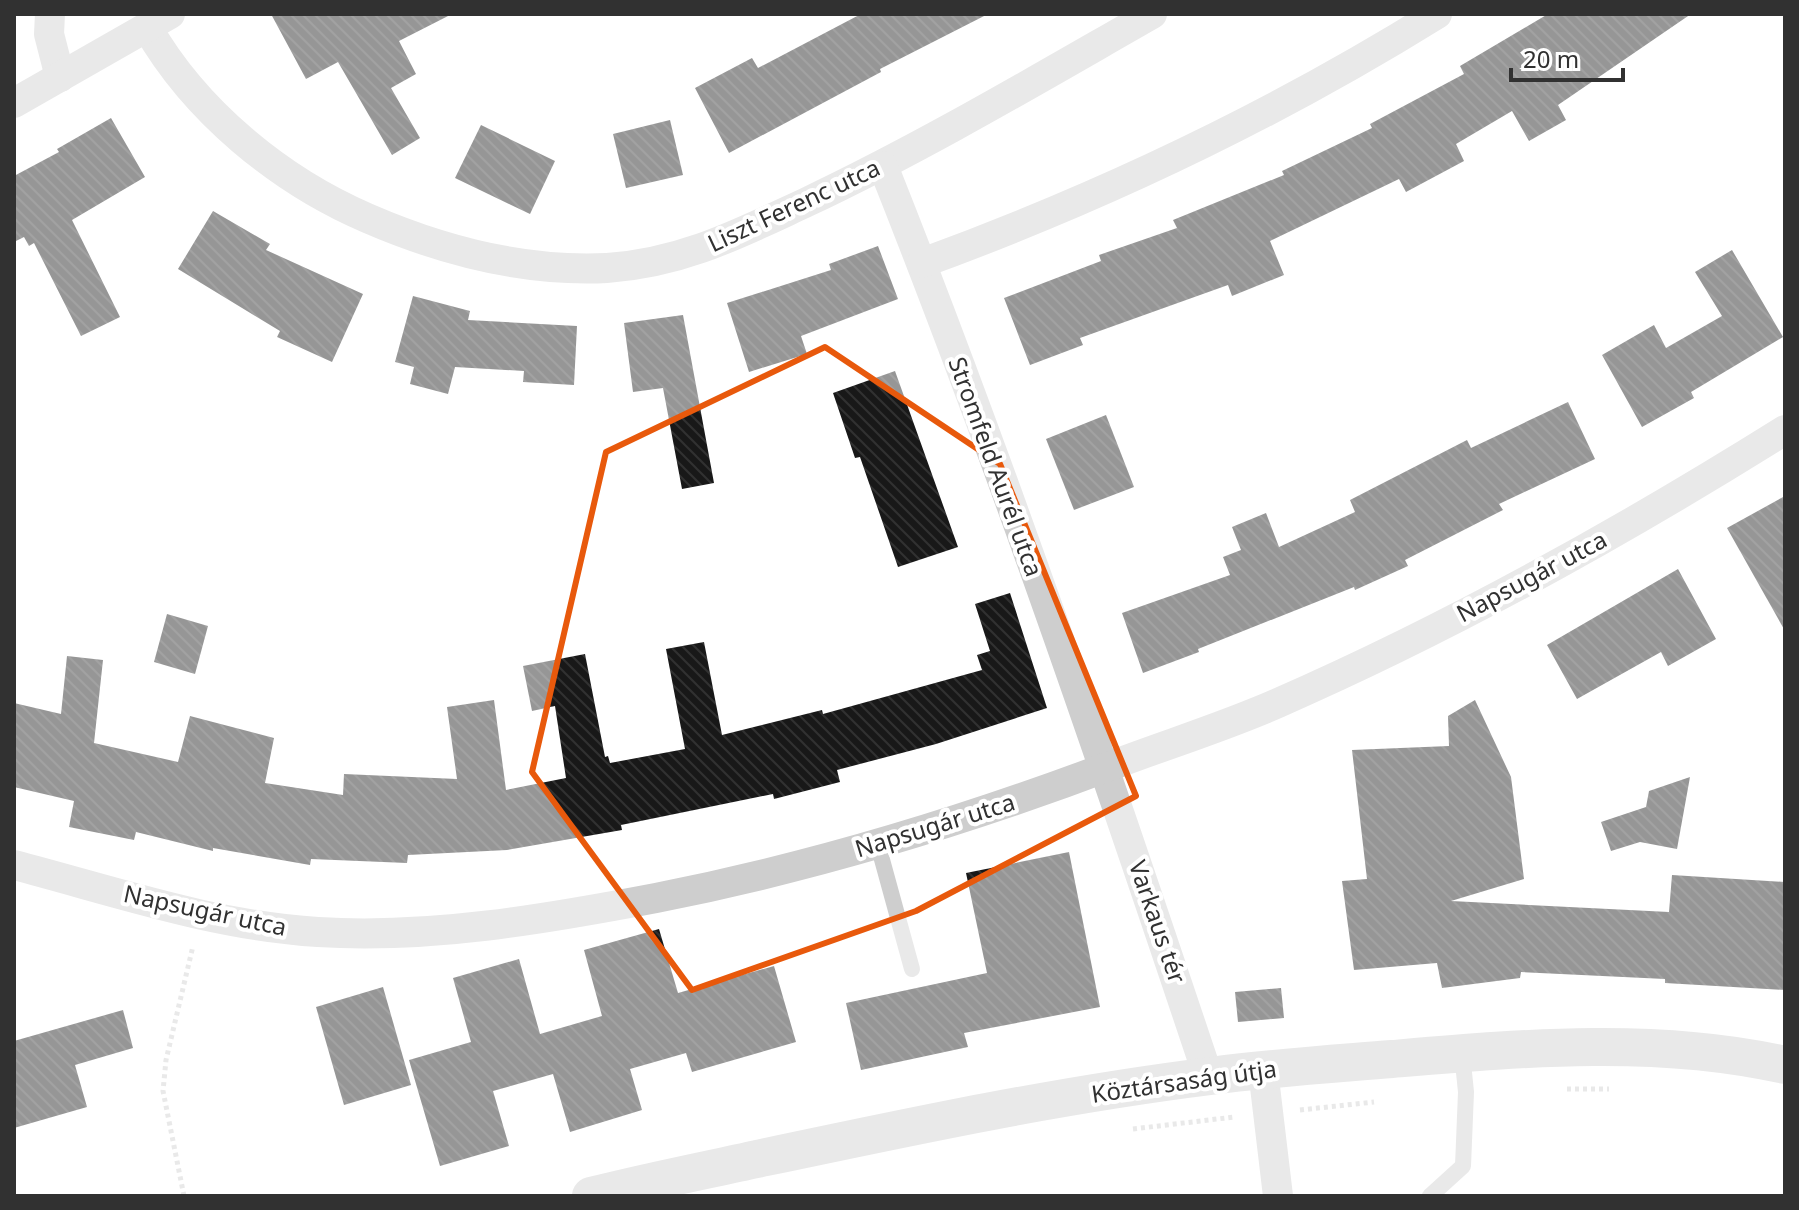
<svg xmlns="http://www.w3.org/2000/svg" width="1799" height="1210" font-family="'Noto Sans',sans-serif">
  <defs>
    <pattern id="building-back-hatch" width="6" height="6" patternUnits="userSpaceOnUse" patternTransform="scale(2)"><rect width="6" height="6" fill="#181818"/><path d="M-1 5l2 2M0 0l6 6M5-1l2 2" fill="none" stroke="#313131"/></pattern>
  </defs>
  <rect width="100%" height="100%" fill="#fff"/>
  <!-- building -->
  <g fill="url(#building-back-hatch)">
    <path d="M271,14h181l-53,27 17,33 -25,14 29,50 -28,17 -54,-93 -32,17z"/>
    <path d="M861,14h127l-108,55 1,3 -152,81 -34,-65 57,-30 6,10z"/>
    <path d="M1548,14h143l-133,91 8,15 -37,21 -17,-30 -56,33 8,17 -58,31 -7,-13 -129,62 14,34 -52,21 -4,-11 -148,53 3,7 -53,20 -26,-67 97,-37 -2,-6 78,-27 -4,-8 111,-45 -2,-4 90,-43 -2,-4 94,-50 -4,-8z"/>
    <path d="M111,118l34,59 -73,43 48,97 -39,19 -47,-93 -5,3 -5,-9 -10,5v-66l45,-24 -2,-3z"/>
    <path d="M670,120l13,55 -57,13 -13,-54z"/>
    <path d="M481,125l74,36 -25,53 -75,-36z"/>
    <path d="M213,211l57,33 -4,6 97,44 -31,68 -55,-25 3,-6 -102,-62z"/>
    <path d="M878,246l20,53 -97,37 6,18 -58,18 -22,-69 104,-33 -2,-6z"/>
    <path d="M1732,250l51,87 -92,55 3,6 -52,29 -40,-72 52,-30 12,23 56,-32 -27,-44z"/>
    <path d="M413,296l57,15 -2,9 109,6 -3,59 -51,-3 1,-11 -69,-4 -7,27 -38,-10 4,-17 -19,-5z"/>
    <path d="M683,315l31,168 -32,6 -19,-101 -30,4 -9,-69z"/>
    <path d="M895,371l63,176 -60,20 -38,-110 -5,1 -22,-65z"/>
    <path d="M1568,402l27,57 -96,45 4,6 -98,50 3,6 -53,24 -1,-3 -156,62 1,3 -56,21 -21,-60 108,-38 -7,-18 18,-7 -9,-23 34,-14 13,34 76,-35 -5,-12 117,-60 4,8z"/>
    <path d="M1106,415l28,72 -60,23 -28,-71z"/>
    <path d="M1785,496v135l-58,-103z"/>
    <path d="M1678,569l38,70 -48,27 -7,-14 -84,47 -30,-54z"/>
    <path d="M1010,593l37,115 -111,36 -99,26 3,12 -66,17 -1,-5 -152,31 1,5 -115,20 -99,5 -1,8 -96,-4 -1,6 -97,-17v3l-77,-19 -2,8 -65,-13 5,-26 -60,-14v-84l47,11 6,-58 36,4 -9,83 84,19 12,-46 84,22 -9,45 78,12 1,-21 113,5 -10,-72 47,-7 12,90 60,-12 -11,-72 -23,5 -9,-45 62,-12 20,103 3,-1 2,7 75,-14 -19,-100 38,-7 18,93 100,-25 1,4 159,-44 -5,-15 13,-4 -15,-47z"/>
    <path d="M167,614l41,12 -13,48 -41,-12z"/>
    <path d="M1475,700l36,77 13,102 -73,22 218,11 3,-37 113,7v108l-120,-7v-4l-144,-7 -1,6 -78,10 -5,-25 -83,7 -12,-89 25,-2 -15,-129 97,-4 -1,-30z"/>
    <path d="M1690,777l-13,72 -37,-7 -29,9 -10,-29 45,-15 3,-16z"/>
    <path d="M1069,852l31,155 -136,26 4,14 -107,23 -15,-67 141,-30 -21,-100z"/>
    <path d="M659,929l19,64 96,-27 22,76 -104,30 -6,-19 -56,16 12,41 -72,22 -17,-58 -60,17 16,55 -69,20 -31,-106 62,-18 -18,-64 66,-19 21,75 62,-18 -18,-66z"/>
    <path d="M383,987l28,98 -67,20 -28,-98z"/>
    <path d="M1281,988l3,30 -46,4 -3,-30z"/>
    <path d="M123,1010l10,38 -58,17 12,42 -73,21v-87z"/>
  </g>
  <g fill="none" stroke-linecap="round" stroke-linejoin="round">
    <!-- path -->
    <g stroke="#cecece" stroke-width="5" stroke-dasharray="4 4" stroke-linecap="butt">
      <path d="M1567,1089h42"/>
      <path d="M1300,1110l74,-8"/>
      <path d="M1133,1129l101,-12"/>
      <path d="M184,1196l-21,-105 3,-31 27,-114"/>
    </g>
    <!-- service -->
    <g stroke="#cecece" stroke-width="16">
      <path d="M878,845l34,124"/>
      <path d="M1430,1196l33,-30 3,-74 -4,-39"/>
    </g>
    <!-- minor -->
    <g stroke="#cecece" stroke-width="30">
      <path d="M50,14l-1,20 11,43"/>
      <path d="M147,27c48,84 132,153 220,191 76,33 157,54 240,50 76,-5 133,-35 200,-66 118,-56 231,-123 345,-188"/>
      <path d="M14,103l156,-89"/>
      <path d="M883,166c119,299 223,605 325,910"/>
      <path d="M922,263c178,-65 354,-149 515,-249"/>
      <path d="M14,865c100,26 201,61 304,67 112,7 228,-13 338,-34 158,-31 312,-78 462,-135 53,-20 108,-37 160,-60 176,-77 344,-171 507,-273"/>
      <path d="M1263,1070l15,126"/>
    </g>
    <!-- tertiary -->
    <path stroke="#cecece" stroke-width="38" d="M591,1196c55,-14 111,-25 166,-37 151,-32 301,-64 454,-83 60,-8 121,-12 181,-17 131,-11 264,-23 393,6"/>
  </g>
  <!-- marked area -->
  <path d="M0 0H1799V1210H0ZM825,347l175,117 136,332 -220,115 -224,79 -160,-218 74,-320z" fill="#fff" fill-opacity=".55" fill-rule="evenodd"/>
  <path fill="none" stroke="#e8590c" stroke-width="6" stroke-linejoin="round" d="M825,347l175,117 136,332 -220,115 -224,79 -160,-218 74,-320z"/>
  <g text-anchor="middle" stroke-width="8" stroke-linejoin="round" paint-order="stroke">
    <!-- street labels -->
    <g font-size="24" fill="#313131" stroke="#fff">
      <text transform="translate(794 206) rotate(-25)" y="8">Liszt Ferenc utca</text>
      <text transform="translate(995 467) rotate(70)" y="8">Stromfeld Aurél utca</text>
      <text transform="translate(1532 577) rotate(-28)" y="8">Napsugár utca</text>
      <text transform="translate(935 826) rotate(-17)" y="8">Napsugár utca</text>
      <text transform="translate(205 911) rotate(12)" y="8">Napsugár utca</text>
      <text transform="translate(1157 922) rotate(71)" y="8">Varkaus tér</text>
      <text transform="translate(1184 1082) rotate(-8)" y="8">Köztársaság útja</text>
    </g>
  </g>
  <!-- border -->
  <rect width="1799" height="1210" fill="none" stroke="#313131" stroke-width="32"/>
  <!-- scale -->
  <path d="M1511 68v12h112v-12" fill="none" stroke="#313131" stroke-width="4"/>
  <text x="1523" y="68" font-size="24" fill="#313131" stroke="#ffffff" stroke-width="6" paint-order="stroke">20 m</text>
</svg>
